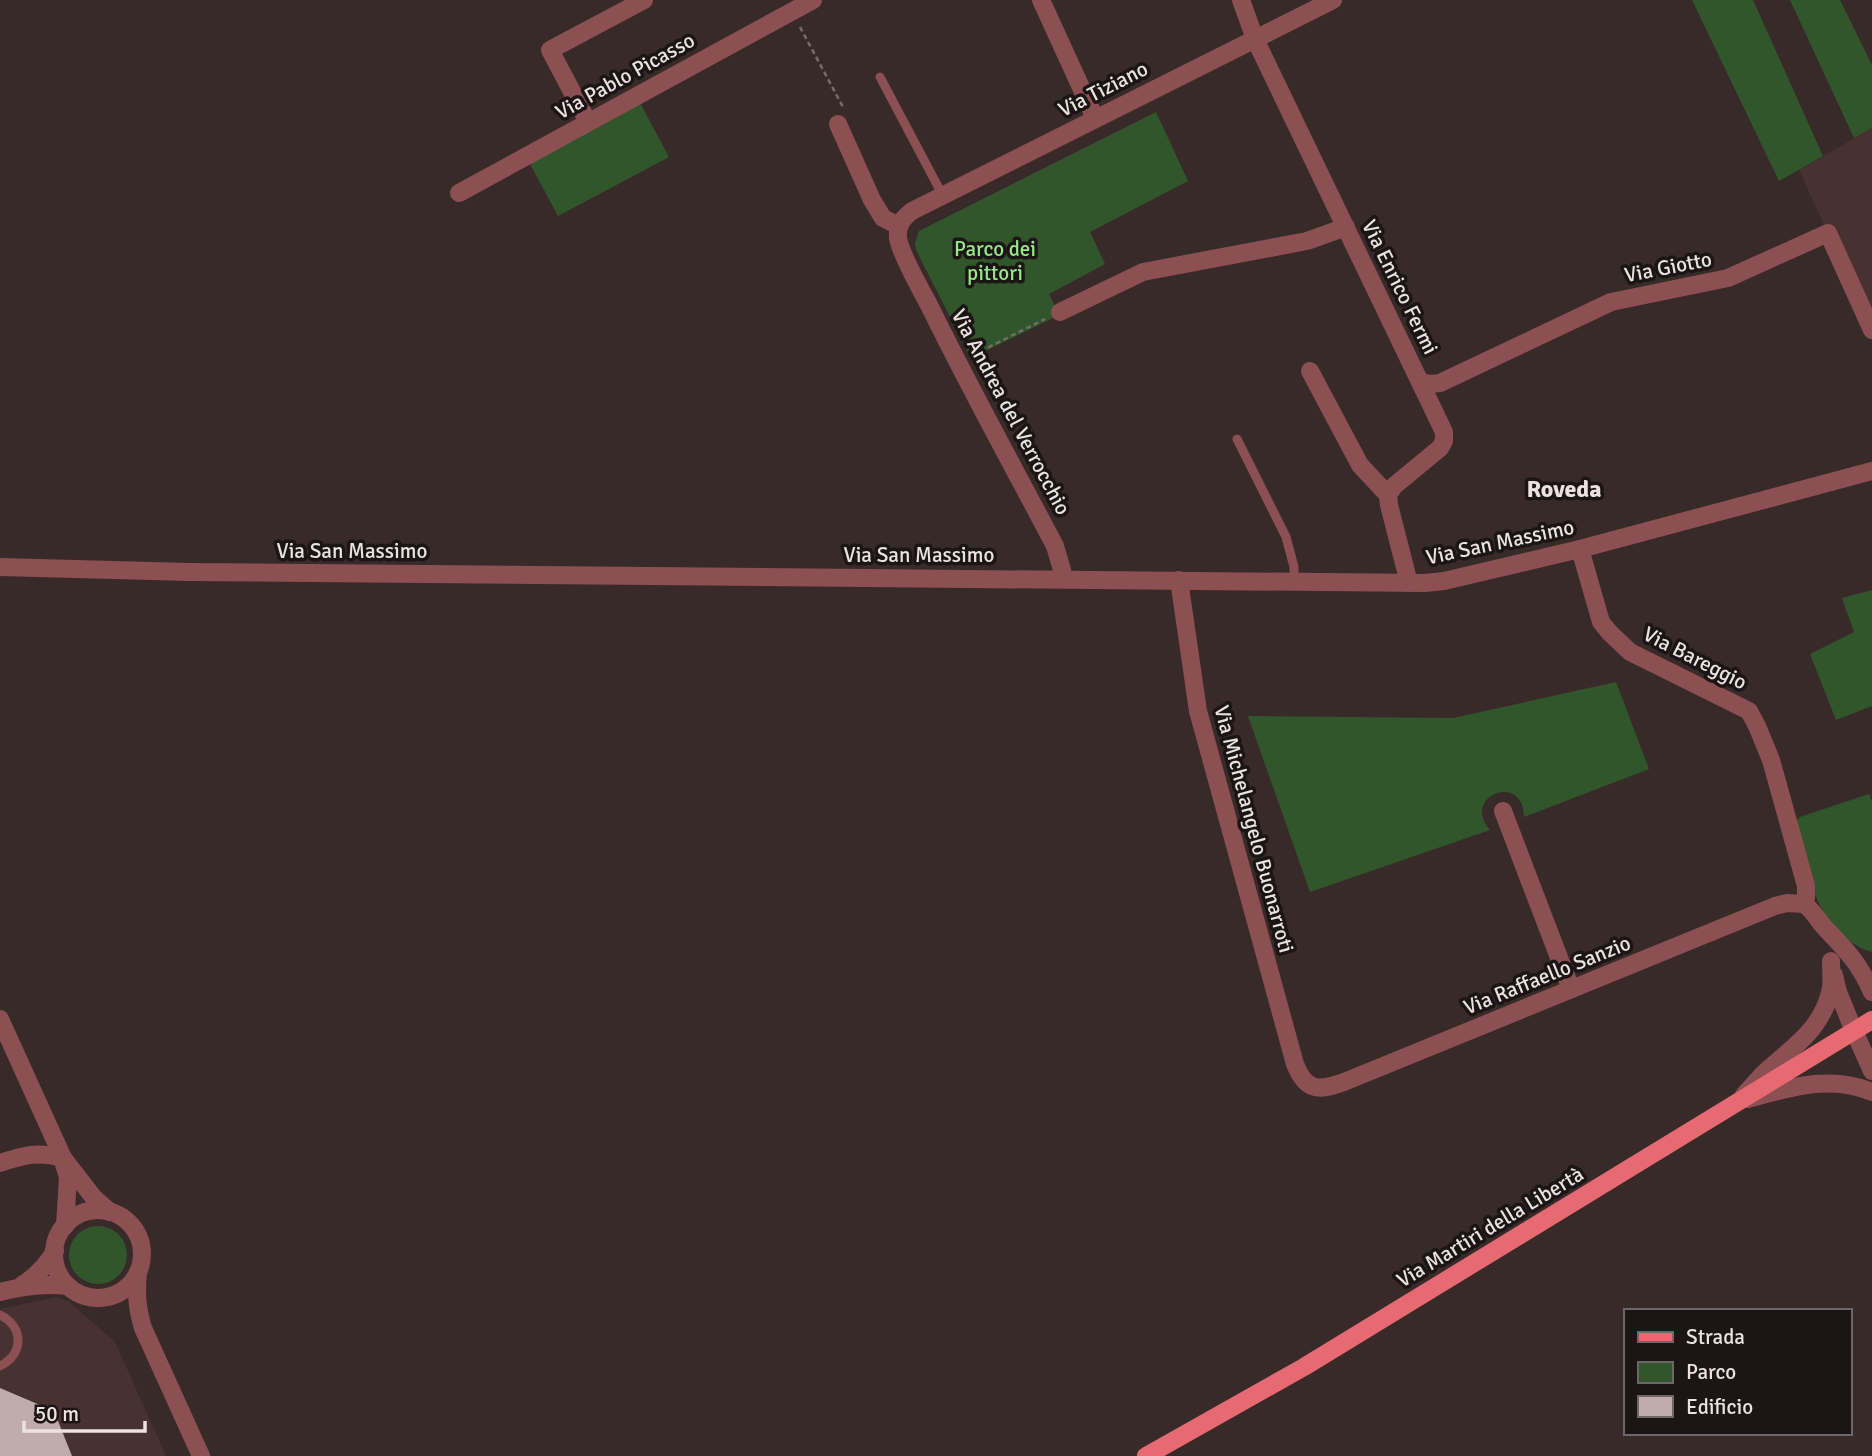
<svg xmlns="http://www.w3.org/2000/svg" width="1872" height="1456" font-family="Signika,sans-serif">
  <rect width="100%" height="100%" fill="#392a2a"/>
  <!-- built -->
  <g fill="#473131">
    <path d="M1872,128v202l-73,-160z"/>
    <path d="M56,1297l12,4 47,41 51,114h-166v-147z"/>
  </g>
  <!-- green -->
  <g fill="#32562c">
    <path d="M1692,0h61l70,156 -44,25z"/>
    <path d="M1790,0h50l32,65v63l-18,10z"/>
    <path d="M640,103l29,54 -111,59 -29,-54z"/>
    <path d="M1156,112l32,69 -98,51 15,32 -56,30 10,21 -88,43 -55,-108 -1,-7 4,-12z"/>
    <path d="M1872,590v116l-36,14 -26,-66 44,-22 -12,-34z"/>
    <path d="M1616,682l33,87 -125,48c0,-46 -64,-21 -34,13l-180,62 -62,-176 205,2z"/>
    <path d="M1869,794l3,7v151c-57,-18 -63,-79 -78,-129l6,-6z"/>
    <circle cx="98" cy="1255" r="29"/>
  </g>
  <!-- building -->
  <path fill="#c0acac" d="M0,1388l54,23 18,45h-72z"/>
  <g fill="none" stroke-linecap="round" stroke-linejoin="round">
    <!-- path -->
    <g stroke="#776a6a" stroke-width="2.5" stroke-dasharray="5 3.5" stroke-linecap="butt">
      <path d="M800,27l43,80"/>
      <path d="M973,355l72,-36"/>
    </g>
    <!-- service -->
    <g stroke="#8c4f52" stroke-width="9">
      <path d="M880,77l63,119"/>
      <path d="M1237,439l49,98 8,30v14"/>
      <path d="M0,1315c24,12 24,39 0,51"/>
    </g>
    <!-- minor -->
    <g stroke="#8c4f52" stroke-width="18">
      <path d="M1041,0l54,118"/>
      <path d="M1241,0l14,39 189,393v9l-4,7 -46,38 -6,9 1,10 20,78"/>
      <path d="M588,122l-38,-72 94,-50"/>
      <path d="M838,124l34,76 11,18 16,8"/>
      <path d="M459,193l354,-193"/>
      <path d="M1060,312l83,-40 164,-31 39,-14"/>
      <path d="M1310,371l50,94 28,30"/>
      <path d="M1421,382l9,2 10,-1 171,-81 117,-24 100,-45 44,97"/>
      <path d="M1580,549l21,73 8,10 21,20 119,59 8,15 14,34 35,126v11l-2,7"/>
      <path d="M0,567l189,5 1236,11 19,-2 136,-32 292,-78"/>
      <path d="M1063,579l-1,-9 -7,-24c-42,-80 -86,-159 -126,-241 -8,-15 -29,-52 -31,-67 -1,-13 5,-20 14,-27l421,-211"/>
      <path d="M1179,580l19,131 97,353c11,28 24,27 49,18l431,-176 12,-3 17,1"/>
      <path d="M1503,811l68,178"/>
      <path d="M1804,904c10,7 14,17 22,25 21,22 33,34 46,63"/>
      <path d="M1834,975l4,17 16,39"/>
      <path d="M1744,1095c6,-7 12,-13 18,-20 29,-27 61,-45 69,-87 1,-9 0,-19 0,-27"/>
      <path d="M0,1163c24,-8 38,-12 63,-5"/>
      <path d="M22,1285c15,-9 24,-19 33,-34"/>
      <path d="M0,1292c23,-6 44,-9 68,-6"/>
    </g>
    <!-- tertiary -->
    <g stroke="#8c4f52" stroke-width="18">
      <path d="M0,1019l63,139 31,40 16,14"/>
      <path d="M1854,1031l18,40"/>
      <path d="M1748,1099c41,-11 82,-25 124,-7"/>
      <path d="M64,1164l4,13 -3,49"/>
      <circle cx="98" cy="1254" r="44"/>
      <path d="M138,1272c-2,21 -1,36 5,56l58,128"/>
    </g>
    <!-- primary -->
    <path stroke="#e76a73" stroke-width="18" d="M1146,1456l158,-89 568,-347"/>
  </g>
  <g text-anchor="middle" stroke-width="7" stroke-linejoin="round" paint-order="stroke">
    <!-- street labels -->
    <g font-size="21" fill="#ece2e2" stroke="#1c1515">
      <text transform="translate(625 76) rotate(-29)" y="7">Via Pablo Picasso</text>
      <text transform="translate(1103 89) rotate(-27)" y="7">Via Tiziano</text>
      <text transform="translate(1668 267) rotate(-11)" y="7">Via Giotto</text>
      <text transform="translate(1400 287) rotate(64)" y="7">Via Enrico Fermi</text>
      <text transform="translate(1011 412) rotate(62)" y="7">Via Andrea del Verrocchio</text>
      <text transform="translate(1500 542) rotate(-12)" y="7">Via San Massimo</text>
      <text x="352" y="558">Via San Massimo</text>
      <text x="919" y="562">Via San Massimo</text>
      <text transform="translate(1695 658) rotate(27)" y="7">Via Bareggio</text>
      <text transform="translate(1254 829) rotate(75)" y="7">Via Michelangelo Buonarroti</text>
      <text transform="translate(1547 975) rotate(-22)" y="7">Via Raffaello Sanzio</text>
      <text transform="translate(1490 1227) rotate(-31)" y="7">Via Martiri della Libertà</text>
    </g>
    <!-- park labels -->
    <g font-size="21" fill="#96e988" stroke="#1c1515">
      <text x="995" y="256">Parco dei<tspan x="995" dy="24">pittori</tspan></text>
    </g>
    <!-- quarter labels -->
    <g font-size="24" font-weight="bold" fill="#ece2e2" stroke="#1c1515">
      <text x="1564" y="497">Roveda</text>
    </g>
  </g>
  <!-- legend -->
  <rect x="1624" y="1309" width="228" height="126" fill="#1c1515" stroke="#6f6767" stroke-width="2"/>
  <rect x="1638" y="1332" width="35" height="10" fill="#e76a73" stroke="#6f6767" stroke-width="2"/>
  <text x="1686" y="1344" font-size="21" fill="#ece2e2">Strada</text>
  <rect x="1638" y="1362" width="35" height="21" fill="#32562c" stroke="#6f6767" stroke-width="2"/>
  <text x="1686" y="1379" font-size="21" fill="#ece2e2">Parco</text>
  <rect x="1638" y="1396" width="35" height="21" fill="#c0acac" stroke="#6f6767" stroke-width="2"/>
  <text x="1686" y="1414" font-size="21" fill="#ece2e2">Edificio</text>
  <!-- scale -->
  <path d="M24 1421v10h121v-10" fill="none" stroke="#ece2e2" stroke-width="3.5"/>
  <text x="35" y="1421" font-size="21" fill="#ece2e2" stroke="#1c1515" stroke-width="5" paint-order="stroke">50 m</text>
</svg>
